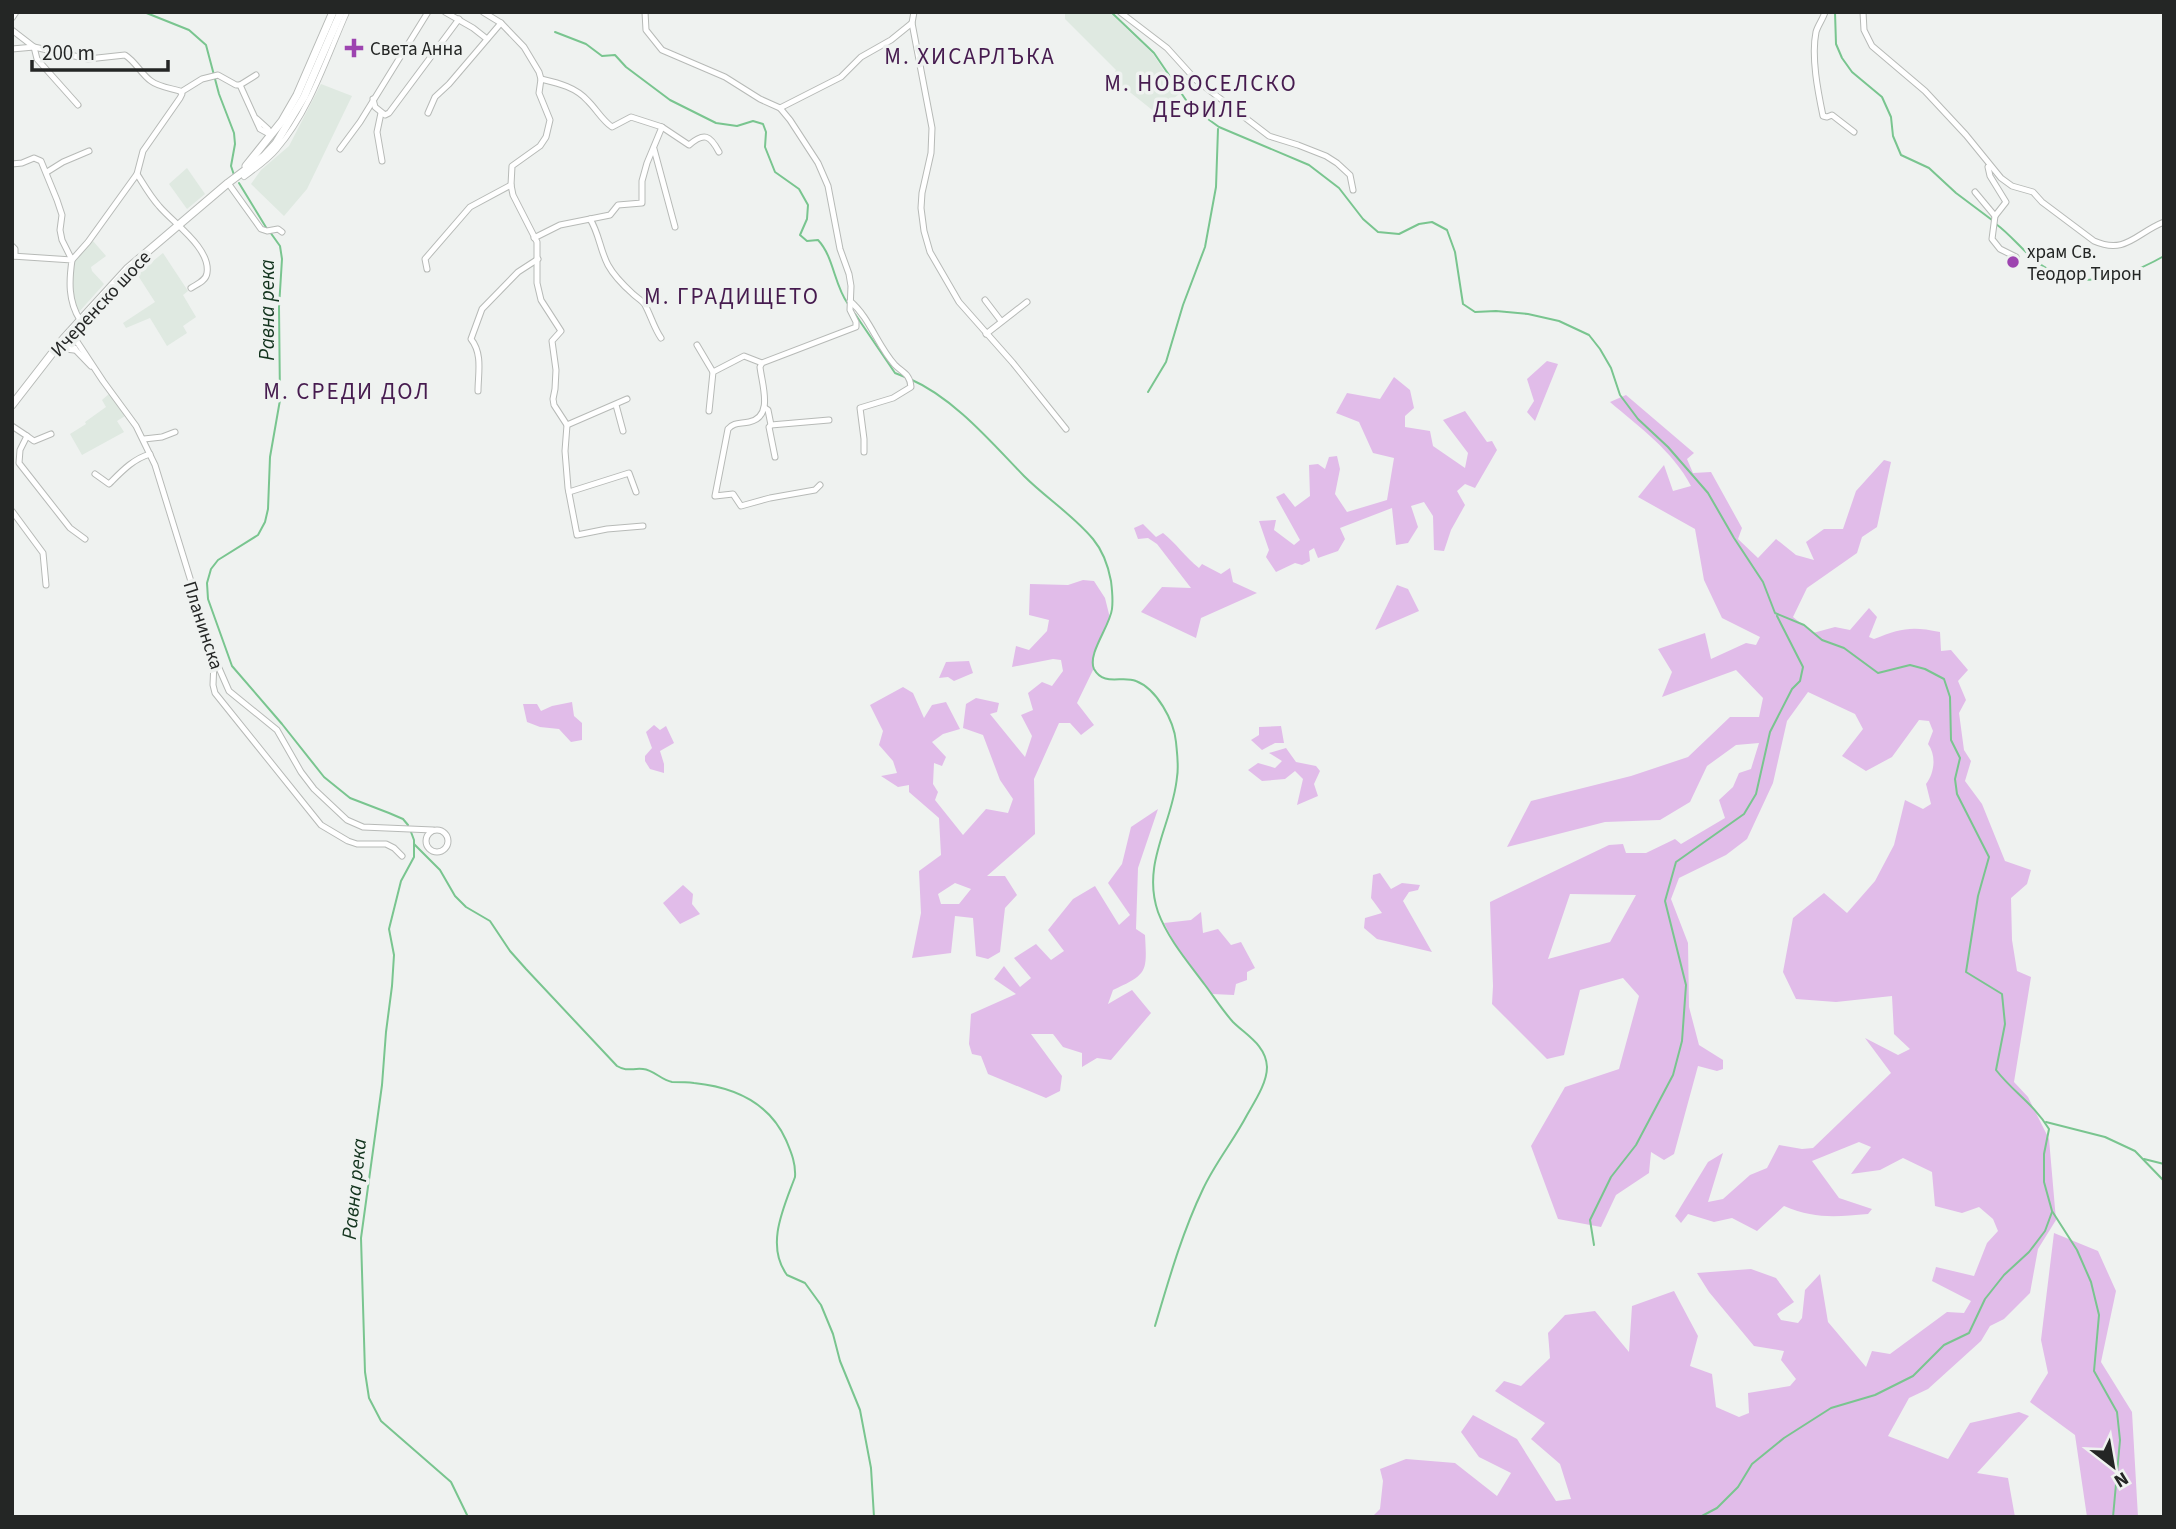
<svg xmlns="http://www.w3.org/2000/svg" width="2176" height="1529" font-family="'Source Sans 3',sans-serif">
  <rect width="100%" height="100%" fill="#eff2f0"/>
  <!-- built -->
  <g fill="#dfe9e1">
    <path d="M1065,12h44l44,42 26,40 -23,19 -45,-36 5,-7 -51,-51z"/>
    <path d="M321,84l31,12 -45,93 -23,27 -33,-32 10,-14 28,-24z"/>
    <path d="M187,168l18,26 -18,15 -18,-25z"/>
    <path d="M93,241l13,15 -15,11 1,4 12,13 -26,29 -6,-19v-16l3,-17z"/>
    <path d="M163,253l25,38 -5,4 13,22 -13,9 4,7 -20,13 -17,-28 -24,10 -3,-5 32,-21 -18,-28z"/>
    <path d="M109,394l16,22 -8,5 7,11 -42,23 -12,-21 16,-10 -1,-2 21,-15 -4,-7z"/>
  </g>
  <!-- green -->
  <g fill="#e1bce9" fill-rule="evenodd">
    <path d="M1547,361l11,3 -23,57 -8,-9 7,-11 -7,-22z"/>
    <path d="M1394,377l16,13 4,18 -9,8v11l25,4 3,15 32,22 3,-15 -25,-33 22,-9 22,31 5,-1 5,9 -22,38 -10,-4 -8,7 8,14 -14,25 -7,21 -10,-1 -1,-34 -9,-14 -13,4 7,21 -10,16 -12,2 -4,-37 -52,20 5,11 -7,12 -20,7 -4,-10 -5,3 1,10 -8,4 -7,-2 -19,9 -10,-15 3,-7 -10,-29 17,-1 -2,10 20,15 6,-5 -24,-43 8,-4 11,14 15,-11 -1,-31 9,-1 7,5 4,-12 8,-1 3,13 -5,25 12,18 40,-12 7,-42 -21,-5 -14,-31 -23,-9 11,-20 33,6z"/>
    <path d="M1626,395l68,58 -7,6 6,14 18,-1 31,56 -4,11 20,19 18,-19 20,16 18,5 -8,-18 18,-13h19l13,-38 28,-31 7,2 -14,65 -15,10 -5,16 -50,35 -14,29 20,16 22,-6 15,3 19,-22 8,9 -8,20 5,2c27,-11 38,-13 66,-7l1,19 10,-1 17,20 -10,11 8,19 -7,13 5,37 7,11 -6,20 17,23 23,57 26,9 -4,14 -16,14 1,42 5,31 14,6 -17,105 14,15 21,42 7,81 -18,29 -8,44 -26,26 -14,7 -9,15 -53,48 -19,9 -21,38 60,23 22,-36 49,-11 10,4 -52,57 31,5 7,39h-643l8,-8 3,-28 -3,-12 26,-10 49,4 42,33 14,-23 -32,-16 -18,-25 12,-17 44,24 39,62 15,-2 -11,-35 -29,-25 14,-16 -50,-32 9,-10 17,5 29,-28 -2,-25 17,-18 30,-4 34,41 3,-46 42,-15 24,45 -8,30 22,8 4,33 23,10 10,-4 -1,-20 42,-7 6,-7 -15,-19 3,-9 -30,-5 -45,-54 -12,-19 54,-4 25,9 18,24 -17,12 4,6 17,3 4,-5 3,-28 15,-16 8,48 38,45 6,-16 18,3 57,-42 17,1 7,-12 -39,-20 4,-14 38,9 13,-33 11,-12 -5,-12 -14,-12 -17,6 -27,-7 -3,-34 -29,-14 -23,12 -29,4 20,-27 -12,-5 -47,19 27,37 33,11 -4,5c-33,3 -53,5 -84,-8l-27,25 -25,-13 -18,4 -26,-8 -7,9 -6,-7 33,-54 15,-9 -15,49 15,-3 27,-24 17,-7 12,-23 23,4 11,-1 78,-75 -26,-35 33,17 12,-6 -16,-15 -2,-38 -56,6 -40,-3 -13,-27 10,-54 31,-25 23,20 28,-32 19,-36 11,-45 18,9 8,-5 -5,-20c8,-10 11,-28 2,-40l5,-13 -4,-10 -10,-1 -27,37 -26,14 -24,-15 21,-27 -8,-15 -47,-22 -21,29 -14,62 -26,56 -21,16 -47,23 -8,21 17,44 1,64 10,38 24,15v9l-6,2 -19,-5 -24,88 -10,6 -13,-8 -2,21 -33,22 -15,32 -43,-8 -27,-73 34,-59 54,-18 20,-73 -16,-18 -43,12 -16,65 -17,4 -55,-55 1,-18 -3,-84 119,-57 14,-1 3,9h20l29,-14 6,5 44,-26 -6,-18 14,-13 6,-14 12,-4 8,-26 -23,2 -29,21 -17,36 -30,18 -55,2 -98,25 24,-46 100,-25 57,-19 42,-40h29l4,-19 -27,-28 -74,27 10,-25 -14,-23 47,-16 6,26 35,-16 10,2 4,-8 -38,-19 -18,-38 -9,-51 -57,-32 26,-32 9,26 18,-5c-18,-35 -52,-59 -81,-84zM1570,894l66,1 -26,47 -62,17z"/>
    <path d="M1143,524l13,13 7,-4c13,10 22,24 36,35l3,-4 19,10 9,-6 3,14 24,11 -56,25 -5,20 -55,-26 21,-25 29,1 -34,-44 -9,-6 -10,1 -4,-11z"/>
    <path d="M1083,580l11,1 11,17 5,20 -17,37 1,13 -17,35 17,22 -13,10 -11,-12h-11l-25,56 1,55 -48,42h18l12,19 -12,13 -5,44 -12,7 -12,-3 -3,-38 -18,-2 -4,37 -39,5 9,-45 -2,-42 22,-16 -2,-37 -30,-26v-7l-11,2 -17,-11 16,-3 -4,-12 -14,-16 4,-14 -13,-26 33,-18 10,6 11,25 8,-13 14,-3 14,27 -17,5 -11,8 14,15 -4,9 -8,-3 -1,21 5,8 -3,8 28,35 23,-26 22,4 5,-14 -13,-19 -17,-45 -20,-7 3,-24 10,-6 23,5 -2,9 -7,2 35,43 7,-21 -11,-21 12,-5 -5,-17 14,-11 10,4 11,-15 -2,-11 -8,-1 -41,8 4,-21 13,4 18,-19 2,-11 -20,-5 1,-31 38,1zM955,883l16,6 -12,15h-18l-3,-10z"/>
    <path d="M1397,585l11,4 11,22 -44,19z"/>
    <path d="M969,661l4,12 -19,8 -6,-4 -9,1 7,-16z"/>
    <path d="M572,702l2,14 8,7v17l-11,2 -12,-13 -19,-2 -13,-5 -4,-18h14l4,7 11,-5z"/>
    <path d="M654,725l6,5 6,-4 8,17 -14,8 4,13v9l-14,-4 -5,-8v-5l7,-8 -6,-16z"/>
    <path d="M1281,726l3,17h-9l-13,7 -11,-10 8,-5v-8z"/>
    <path d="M1286,748l10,14 20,4 4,5 -6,13 4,12 -21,9 6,-26 -8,-8 -10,8 -23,2 -14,-11 10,-7 17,5 7,-7 -13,-8z"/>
    <path d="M1158,809l-20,59 -2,61 9,6c2,37 3,39 -32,55l-5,14 24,-14 19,23 -40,47 -14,-2 -15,9v-14l-19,-6 -10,-13h-22l31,42 -2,15 -14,7 -58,-24 -7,-18 -9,-2 -3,-10 2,-30 45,-20 -22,-15 10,-13 16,21 11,-9 -17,-20 22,-14 15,16 13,-9 -16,-21 25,-31 22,-13 24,39 11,-10 -22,-32 14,-19 9,-37z"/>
    <path d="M1380,873l11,16 11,-6 18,2 -2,5 -9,2 -6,9 29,51 -55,-13 -13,-11 1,-10 17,-5 -11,-15 2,-23z"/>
    <path d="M683,885l10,9 -1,10 8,10 -20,10 -17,-21z"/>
    <path d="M1201,912l2,21 15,-4 13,16 10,-3 14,26 -8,4v8l-11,4 -2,11 -22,-1 -35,-46 -13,-25 27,-3z"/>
    <path d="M2054,1233l44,18 18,40 -15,71 31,50 6,105h-51l-12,-82 -45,-33 18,-29 -7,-33z"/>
  </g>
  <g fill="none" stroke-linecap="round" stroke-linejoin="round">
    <!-- stream -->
    <g stroke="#79c58f" stroke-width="2">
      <path d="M144,12l45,18 17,15 13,49 15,39 1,11 -4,22 3,9"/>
      <path d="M1111,12l43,41 36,53 29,21 90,38 30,23 24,31 15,13 21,2 20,-10 13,-2 15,8 8,22 8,52 12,8 21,-1 32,3 31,7 30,14 11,14 11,19 9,27 18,24 30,28 40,46 26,45 29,44 12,31 29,12 18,15 22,8 34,25 32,-8 15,4 19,10 6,18 1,43 9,18 -5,21 2,15 32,63 -11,39 -12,76 36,22 3,30 -9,46c18,23 37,33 53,59l-5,25v28l8,29 25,39 14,32 8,33 -5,56 23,41 3,28 -7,77"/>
      <path d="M1835,12l1,32 6,14 10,14 30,25 9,20 2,19 8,19 28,13 27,25 36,27"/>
      <path d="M555,32l31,12 16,12 13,-1 11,12 44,33 46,23 21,3 16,-5 10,3 3,8 -1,15 10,25 24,17 9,16 -1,14 -7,16 7,6 11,-1c16,17 16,45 30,64"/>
      <path d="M239,183l28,46"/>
      <path d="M1996,224c15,11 26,26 40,37 40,32 88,18 128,-5"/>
      <path d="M270,232l10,14 2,13 -3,48 1,93 -10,57 -2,52 -3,13 -7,13 -40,25 -7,9 -4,14 1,16 24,67 50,58 42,53 26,21 39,15 14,6 5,6"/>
      <path d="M855,314l40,59 10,4"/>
      <path d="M910,379c44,19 82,64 114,97 22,22 49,39 69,63 10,12 15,26 18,42 1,8 2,20 1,28 -2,17 -25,45 -18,60 10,18 28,6 42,12 21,8 38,40 40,61 1,11 3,24 1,35 -4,46 -36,86 -19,135 10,27 30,50 47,73 9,12 18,26 28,37 13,13 33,23 34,45 0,16 -12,34 -20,48 -13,25 -32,48 -44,74 -21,44 -34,90 -48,137"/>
      <path d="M1148,392l18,-30 17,-57 22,-58 11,-60 2,-58"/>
      <path d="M411,832l3,8v17l-13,24 -12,48 5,26 -2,31 -6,46 -4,53 -21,153 4,134 4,26 12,23 70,61 17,35"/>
      <path d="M414,844l26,26 15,26 11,11 24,14 20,30 16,18 91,97c10,6 15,2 26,3 11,1 18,11 29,13 8,0 15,0 22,1 39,4 75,19 92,57 5,12 10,23 9,37 -11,30 -30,68 -8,98l18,8 16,22 12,29 7,27 20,49 11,58 3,49"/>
      <path d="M2046,1122l59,15 30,14 29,30"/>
      <path d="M2144,1159l20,5"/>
      <path d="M1594,1245l-4,-25 21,-43 25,-32 37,-70 9,-34 4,-56 -21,-84 11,-39 68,-48 12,-20 14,-62 22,-43 8,-8 3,-14 -26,-51"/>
      <path d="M1700,1517l17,-9 21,-21 14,-23 32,-26 47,-30 44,-13 38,-19 31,-31 25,-12 16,-34 19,-24 25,-23 16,-21 7,-19"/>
    </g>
    <!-- pedestrian casing -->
    <g stroke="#b7bab7" stroke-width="6">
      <path id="pedestrian" d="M244,177c12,-9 24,-17 33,-28 33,-38 50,-92 70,-137"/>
    </g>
    <!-- minor casing -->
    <g stroke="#b7bab7" stroke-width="7">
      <g id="minor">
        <path d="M445,12l28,16 14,11"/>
        <path d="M483,12l18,11 23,24 15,25 2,7 -2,14 11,27 -4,17 -6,9 -28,20 -1,19 2,10 24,47v41l4,17 20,31 -9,10 4,29 -1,19 -2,10 1,6 13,20 -2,26 3,37 9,47 30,-6 36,-3"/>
        <path d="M645,12l1,18 16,20 63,27 35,22 20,9 10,12 28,43 10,23 12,63 9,25 2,12 -1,24 6,12v5l-94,36 -2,4c2,18 14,50 -11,55 -9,2 -15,0 -21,7l-13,67 18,-2 8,12 29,-8 45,-8 5,-5"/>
        <path d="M914,12l-2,11 20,105 -1,25 -9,40 -1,15 3,23 6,21 29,50 54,61 53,66"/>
        <path d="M1120,12l47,36 29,32 73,56 29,9 28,11 11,7 13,12 3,15"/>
        <path d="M1825,12c-2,7 -7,13 -9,20 -5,25 2,60 7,84l4,1 5,-2 22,17"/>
        <path d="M1863,12l1,18 8,16 53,45 41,44 35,43 11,8 21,6 9,10 52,39c32,14 42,-8 70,-19"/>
        <path d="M12,18l4,-6"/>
        <path d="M12,30l22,17 3,12 41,46"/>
        <path d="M12,49l22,-2 54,12 37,-4c11,7 16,19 26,26 8,6 19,7 29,10l2,3 -2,4 -37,53 -6,23"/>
        <path d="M256,75l-16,10 20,44 11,6"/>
        <path d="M541,79c17,4 35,8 47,22 9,9 14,19 24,26l19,-10 31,10 27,18c15,-13 21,-10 30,7"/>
        <path d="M181,92l21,-13 16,-4 18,10h4"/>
        <path d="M373,99l2,8 10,8 4,-2 70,-94"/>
        <path d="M780,108l61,-31 20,-20 30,-17 21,-17"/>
        <path d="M381,113l-4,19 5,29"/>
        <path d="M428,113l7,-16 14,-13 52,-61"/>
        <path d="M257,119l11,10 3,6"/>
        <path d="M340,149l20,-27 68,-110"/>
        <path d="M654,149l21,78"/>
        <path d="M12,164l10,-1 12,-5 7,3 16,39 5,15 -2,15 2,10 10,20 16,-18 49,-68c7,11 13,22 22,32 14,17 52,42 48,67 -1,8 -10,11 -16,15"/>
        <path d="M1988,167l2,9 16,26 -11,14 -3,23 8,10 16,8"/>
        <path d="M47,172l16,-10 26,-11"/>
        <path d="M228,183l33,46 6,2 11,-2 4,3"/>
        <path d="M1975,192l20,24"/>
        <path d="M590,219c9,14 10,31 18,46 6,11 15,20 25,29 3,3 10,7 12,11 6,11 9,23 16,33"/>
        <path d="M534,238l26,-13 50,-10 8,-10 24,-2v-22l5,-18 15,-36"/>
        <path d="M12,246l3,3v7"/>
        <path d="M12,256l60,4c-3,21 -4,41 8,60"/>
        <path d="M427,269l-2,-10 45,-52 41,-22"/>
        <path d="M985,300l16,21"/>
        <path d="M850,301c20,17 27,44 45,64 8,8 15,9 16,22l-18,11 -33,10 4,31v13"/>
        <path d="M70,331l33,50 33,45 19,39 60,194 14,32 48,39 24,42 13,17 33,31 16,7 70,3"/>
        <path d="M986,334l41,-32"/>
        <path d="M64,338l27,28"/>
        <path d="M697,345l16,27"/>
        <path d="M478,391c0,-17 5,-37 -7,-52l11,-30 36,-37 20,-13"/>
        <path d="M616,405l7,26"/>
        <path d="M765,408l3,2 3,15 -2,2 6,30"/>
        <path d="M709,411l4,-39 31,-16 18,7"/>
        <path d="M567,425l60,-26"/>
        <path d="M771,425l58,-5"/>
        <path d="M12,426l15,10 -7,14 -1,13 51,65 15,11"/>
        <path d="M27,436l7,5 17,-7"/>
        <path d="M144,439l18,-2 13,-5"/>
        <path d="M95,474l14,10c13,-13 24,-25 41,-30"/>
        <path d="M569,492l60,-19 7,19"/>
        <path d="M12,511l31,42 3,32"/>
        <path d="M214,662l-1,23 2,8 106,132 27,16 9,3h29l8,4 8,8"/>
        <circle cx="437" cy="841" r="11"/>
      </g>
    </g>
    <!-- tertiary casing -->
    <g stroke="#b7bab7" stroke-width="9">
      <g id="tertiary">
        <path d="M246,166l36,-45 15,-26 36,-83"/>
        <path d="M56,351l10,-3 8,1"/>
        <path d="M12,405l52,-67 63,-69 101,-86 36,-27 12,-13 28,-46 37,-85"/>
      </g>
    </g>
    <!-- pedestrian -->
    <use href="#pedestrian" stroke="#fff" stroke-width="4.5"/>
    <!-- minor -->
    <use href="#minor" stroke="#fff" stroke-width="5"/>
    <!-- tertiary -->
    <use href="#tertiary" stroke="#fff" stroke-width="7"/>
  </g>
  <!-- markers -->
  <g fill="#9d44b0" stroke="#eff2f0" stroke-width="2.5">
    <path d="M350.5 37.5h7v7h7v7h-7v7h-7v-7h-7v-7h7z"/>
    <circle cx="2013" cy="262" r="7"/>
  </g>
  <g text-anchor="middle" stroke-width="7" stroke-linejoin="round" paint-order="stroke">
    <!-- poi labels -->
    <g font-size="19" fill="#242625" stroke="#eff2f0" text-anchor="start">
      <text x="370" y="55">Света Анна</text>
      <text x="2027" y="258">храм Св.<tspan x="2027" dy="22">Теодор Тирон</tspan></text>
    </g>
    <!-- street labels -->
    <g font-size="19" fill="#242625" stroke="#eff2f0">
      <text transform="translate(100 303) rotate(-47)" y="7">Ичеренско шосе</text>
      <text transform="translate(204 625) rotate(72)" y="7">Планинска</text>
    </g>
    <!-- water labels -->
    <g font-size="21" font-style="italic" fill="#12331d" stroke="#eff2f0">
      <text transform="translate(267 310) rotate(-90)" y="7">Равна река</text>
      <text transform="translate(354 1189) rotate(-84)" y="7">Равна река</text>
    </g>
    <!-- quarter labels -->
    <g font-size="23" letter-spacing="2" fill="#461b4f" stroke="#eff2f0">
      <text x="970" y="64">М. ХИСАРЛЪКА</text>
      <text x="1201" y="91">М. НОВОСЕЛСКО<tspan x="1201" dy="26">ДЕФИЛЕ</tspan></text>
      <text x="732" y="304">М. ГРАДИЩЕТО</text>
      <text x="347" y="399">М. СРЕДИ ДОЛ</text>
    </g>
  </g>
  <!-- border -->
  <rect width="2176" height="1529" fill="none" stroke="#242625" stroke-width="28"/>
  <!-- north arrow -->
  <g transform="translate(2113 1466) rotate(149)" stroke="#eff2f0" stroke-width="5" paint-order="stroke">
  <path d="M0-5L12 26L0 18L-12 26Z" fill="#242625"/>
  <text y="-10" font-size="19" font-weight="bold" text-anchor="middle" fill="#242625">N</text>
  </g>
  <!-- scale -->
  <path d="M32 60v10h136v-10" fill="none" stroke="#242625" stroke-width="3.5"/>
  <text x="42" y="60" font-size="21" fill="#242625" stroke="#eff2f0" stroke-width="5" paint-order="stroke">200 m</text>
</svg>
